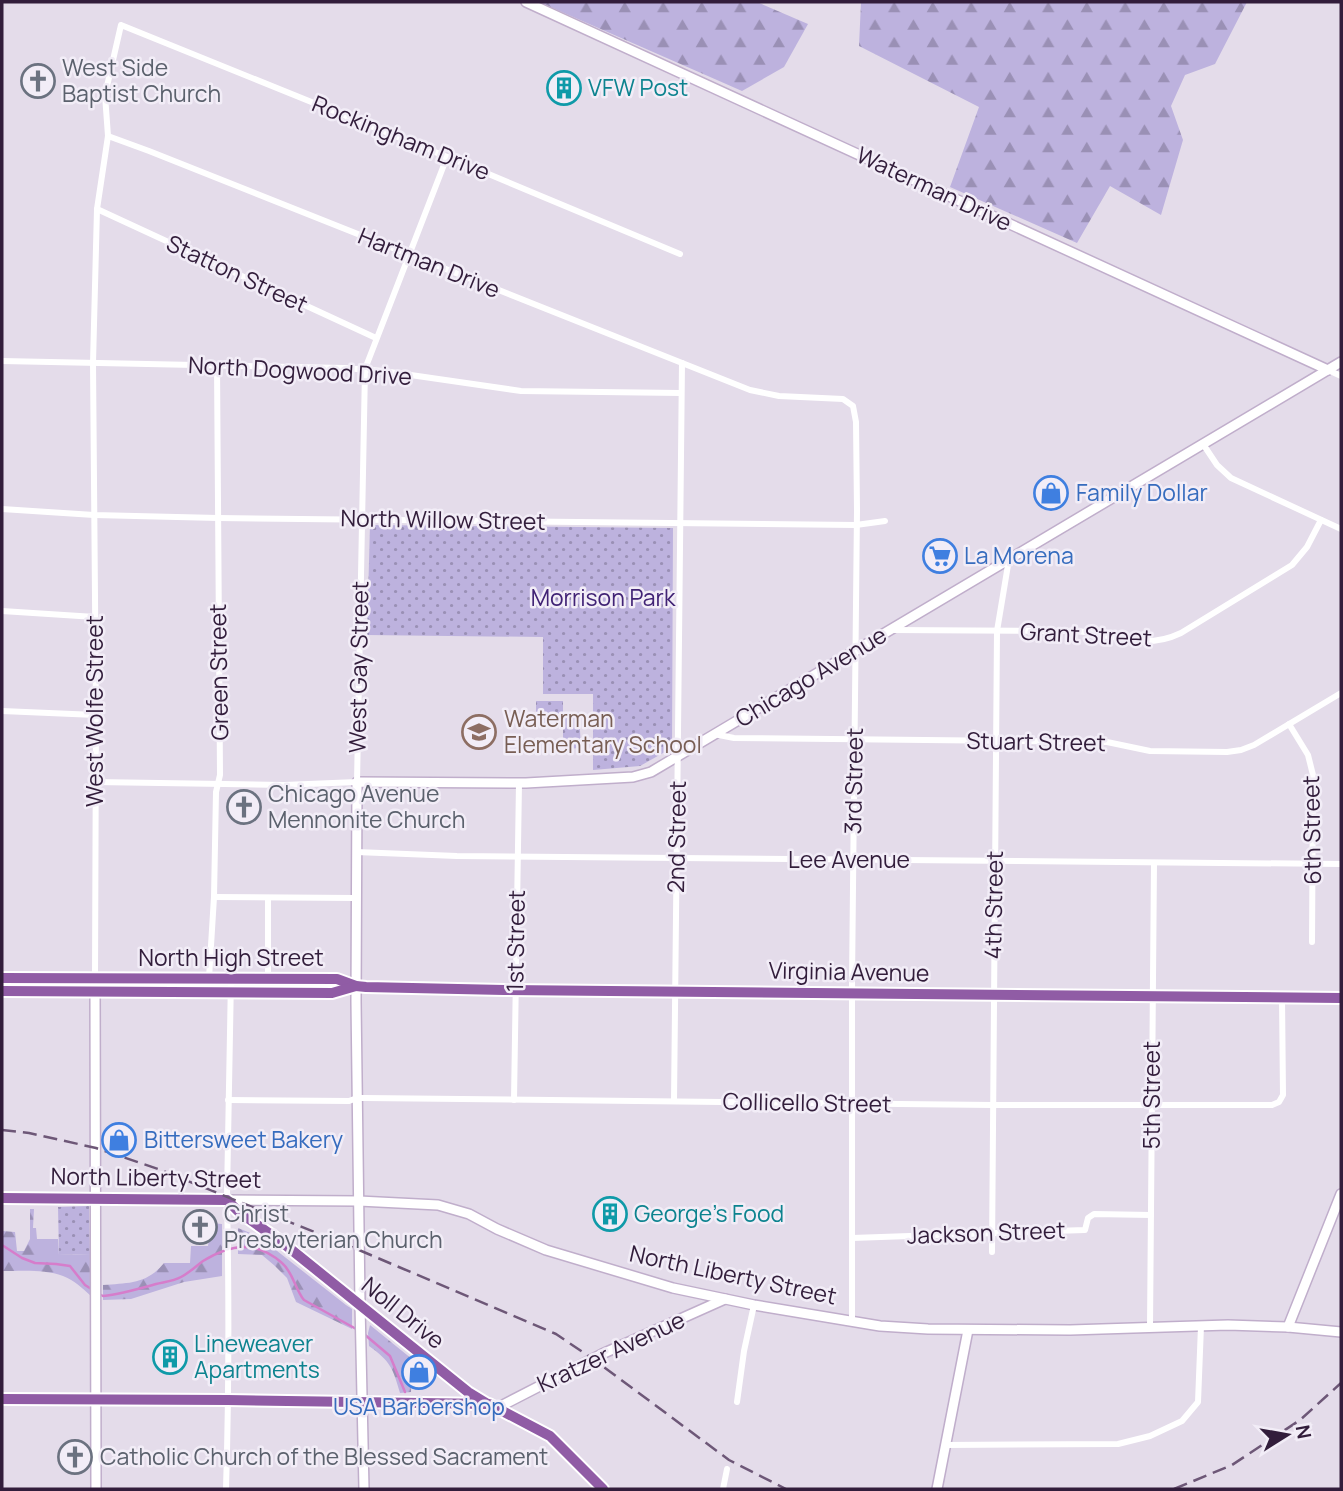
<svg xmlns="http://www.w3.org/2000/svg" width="1343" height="1491" font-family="Manrope,sans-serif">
  <defs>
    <pattern id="forest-firs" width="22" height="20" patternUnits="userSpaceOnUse" patternTransform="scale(1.75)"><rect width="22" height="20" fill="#bdb2de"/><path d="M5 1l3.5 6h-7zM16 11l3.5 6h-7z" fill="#9a90b5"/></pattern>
    <pattern id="park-dots" width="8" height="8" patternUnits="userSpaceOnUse" patternTransform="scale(1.75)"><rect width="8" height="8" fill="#bdb2de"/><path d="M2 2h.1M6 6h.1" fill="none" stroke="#9a90b5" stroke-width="1.8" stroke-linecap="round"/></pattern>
  </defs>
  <rect width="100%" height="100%" fill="#e4dcea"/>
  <!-- forest -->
  <g fill="url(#forest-firs)">
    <path d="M539,2h218l51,22 -24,43 -42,24z"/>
    <path d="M861,2h386l-32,62 -30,11 -14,31 12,34 -22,75 -51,-29 -33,57 -127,-56 29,-80 -120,-61z"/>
    <path d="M30,1209h4l-1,19h3l1,11h21l1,16 31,-1 1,42c-9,-8 -17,-16 -28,-20 -18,-7 -42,-5 -61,-5v-40l13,1 2,19h7l6,-12z"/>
    <path d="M211,1223l11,1v52l-38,6 -53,17 -28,1v-15c26,-2 44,-1 61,-22h26l1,-17h17z"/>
    <path d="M238,1228l20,8 88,69 6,4v20l-56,-27 -9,-24 -12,-12 -13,-11 -24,-1z"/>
    <path d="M370,1325l42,34 -1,33 -11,1c-7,-25 -10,-32 -31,-47l-1,-13z"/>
  </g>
  <!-- park -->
  <g fill="url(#park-dots)">
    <path d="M370,525l303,3 -1,220 -32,18 -47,4v-76h-50v-57l-176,-2z"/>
    <path d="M536,701h27v12l16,-1 2,36 -18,1v-26h-27z"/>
    <path d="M89,1206l1,48 -31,1 -1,-48z"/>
  </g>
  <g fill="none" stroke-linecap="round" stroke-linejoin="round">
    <!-- stream -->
    <g stroke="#d67dcb" stroke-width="2.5">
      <path d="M2,1245l20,13 13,5 21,1 14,2 15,19 8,5"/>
      <path d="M99,1294l4,2c18,-2 35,-7 53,-12 8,-2 18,-3 25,-7 8,-4 15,-11 22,-16 28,-17 53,-21 79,2 11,9 13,26 22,37l54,30"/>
      <path d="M364,1334l26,22 15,36"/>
    </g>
    <!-- secondary casing -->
    <g stroke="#c0aecb" stroke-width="12">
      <g id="secondary">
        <path d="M526,2l802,368"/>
        <path d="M95,978l1,511"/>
        <path d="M227,1200l132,1 79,4 31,9 28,15 49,21 127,38 81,17 126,21 48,3 142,1 158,-5 60,2 53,5"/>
        <path d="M1288,1327l53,-133"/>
        <path d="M497,1408l105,-54 123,-55"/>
        <path d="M364,1489l-4,-185 -4,-303 1,-219 169,1 107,-6 18,-5 690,-410"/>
        <path d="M937,1489l31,-159"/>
      </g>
    </g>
    <!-- primary casing -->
    <g stroke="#fff" stroke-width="14">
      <g id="primary">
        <path d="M2,978l335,1 19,7 10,1 138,3 837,8"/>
        <path d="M2,991l330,2 24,-7"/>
        <path d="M2,1198l225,2 12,12 44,31 185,149 18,11"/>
        <path d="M2,1399l226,1 261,4 61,32 53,53"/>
      </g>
    </g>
    <!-- street -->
    <g stroke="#fff" stroke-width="6">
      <path d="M108,136l41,15 601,239 29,6 64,3 10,7 3,16 1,88 -5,471v341"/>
      <path d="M97,209l279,129"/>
      <path d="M2,361l342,7 39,3 138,20 160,2"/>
      <path d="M1328,370l13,6"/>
      <path d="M1203,444l14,21 14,13 110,51"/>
      <path d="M2,509l92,6 124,3 638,7 29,-4"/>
      <path d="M2,611l93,6"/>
      <path d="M891,630l183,1c40,2 67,21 107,2l111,-68 15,-18 14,-27"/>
      <path d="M2,711l94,4"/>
      <path d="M1289,724l19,31 5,20 -1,167"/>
      <path d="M714,734l20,4 373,4 43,9 77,1 14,-2 13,-5 87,-52"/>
      <path d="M95,782l189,3 73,-3 8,-413 82,-212"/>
      <path d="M356,852l101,4 884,8"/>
      <path d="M214,897l141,1"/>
      <path d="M268,898v81"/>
      <path d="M95,978l1,-263 -3,-352 4,-154 11,-73 -3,-41 16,-70 346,140 213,89"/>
      <path d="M209,978l5,-81 2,-105 4,-17 -3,-410"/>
      <path d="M228,1100l121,1 8,-3h8l627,7h280l7,-3 4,-7 -1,-98"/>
      <path d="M514,1100l5,-317"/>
      <path d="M674,1101l8,-738"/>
      <path d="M852,1238l233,-8 3,-12 6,-4 57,1"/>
      <path d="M992,1252l5,-621 12,-72"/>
      <path d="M1150,1327l4,-464"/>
      <path d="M737,1402l7,-51 10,-46"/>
      <path d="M945,1445l173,-1 32,-8 32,-15 16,-19 3,-76"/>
      <path d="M226,1489c3,-97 3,-195 1,-293l4,-218"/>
      <path d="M723,1489l4,-20"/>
    </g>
    <!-- secondary -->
    <use href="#secondary" stroke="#fff" stroke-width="9"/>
    <!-- primary -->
    <use href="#primary" stroke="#905ca5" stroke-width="10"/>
    <!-- rail -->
    <g stroke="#6d5777" stroke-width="2.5" stroke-dasharray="14 7" stroke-linecap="butt">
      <path d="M2,1130l27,3 67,15 62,21 201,81 197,84 37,25 136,101 57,29"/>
      <path d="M1174,1489l58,-24 68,-45 41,-37"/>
    </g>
  </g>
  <!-- icons -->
  <defs>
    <g id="church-ring" transform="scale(1.75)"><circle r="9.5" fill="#f2edf7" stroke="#6b7280" stroke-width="1.5"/><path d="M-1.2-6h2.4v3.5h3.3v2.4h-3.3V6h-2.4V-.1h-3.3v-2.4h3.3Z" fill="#6b7280"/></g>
    <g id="building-ring" transform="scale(1.75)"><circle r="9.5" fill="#f2edf7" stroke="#0f9aa8" stroke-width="1.5"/><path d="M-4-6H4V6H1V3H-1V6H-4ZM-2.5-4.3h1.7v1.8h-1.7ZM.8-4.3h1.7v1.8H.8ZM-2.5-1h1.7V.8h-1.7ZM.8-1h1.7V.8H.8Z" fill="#0f9aa8"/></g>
    <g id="shop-ring" transform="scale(1.75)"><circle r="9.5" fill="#f2edf7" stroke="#3f7fe0" stroke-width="1.5"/><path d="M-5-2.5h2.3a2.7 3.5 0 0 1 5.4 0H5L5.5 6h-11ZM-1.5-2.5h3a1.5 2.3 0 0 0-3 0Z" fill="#3f7fe0"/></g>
    <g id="supermarket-ring" transform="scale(1.75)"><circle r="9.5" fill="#f2edf7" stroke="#3f7fe0" stroke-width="1.5"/><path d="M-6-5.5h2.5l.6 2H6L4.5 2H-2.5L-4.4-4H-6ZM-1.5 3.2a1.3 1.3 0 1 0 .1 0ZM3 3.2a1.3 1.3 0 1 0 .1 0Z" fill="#3f7fe0"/></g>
    <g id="school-ring" transform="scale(1.75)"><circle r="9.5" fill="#f2edf7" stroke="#8d6e63" stroke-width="1.5"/><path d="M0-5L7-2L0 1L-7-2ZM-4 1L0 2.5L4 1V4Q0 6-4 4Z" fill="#8d6e63"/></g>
  </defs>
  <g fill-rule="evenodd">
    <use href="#church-ring" x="38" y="81"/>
    <use href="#building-ring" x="564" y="88"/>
    <use href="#shop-ring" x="1051" y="493"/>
    <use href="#supermarket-ring" x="940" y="556"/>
    <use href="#school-ring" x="479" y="732"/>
    <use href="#church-ring" x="244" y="807"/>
    <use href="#shop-ring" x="119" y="1140"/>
    <use href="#building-ring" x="610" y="1214"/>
    <use href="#church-ring" x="200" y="1227"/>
    <use href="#building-ring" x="170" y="1357"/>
    <use href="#shop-ring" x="419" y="1372"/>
    <use href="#church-ring" x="75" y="1457"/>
  </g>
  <g text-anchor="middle" stroke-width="5" stroke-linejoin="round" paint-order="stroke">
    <!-- worship labels -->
    <g font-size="23" fill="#5b616d" stroke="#f2edf7" text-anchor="start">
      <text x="62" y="76">West Side<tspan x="62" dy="26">Baptist Church</tspan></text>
      <text x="268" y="802">Chicago Avenue<tspan x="268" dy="26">Mennonite Church</tspan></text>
      <text x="224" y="1222">Christ<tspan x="224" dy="26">Presbyterian Church</tspan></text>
      <text x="100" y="1465">Catholic Church of the Blessed Sacrament</text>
    </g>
    <!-- culture labels -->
    <g font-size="23" fill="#0d838f" stroke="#f2edf7" text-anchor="start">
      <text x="588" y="96">VFW Post</text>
      <text x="634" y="1222">George's Food</text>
      <text x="194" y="1352">Lineweaver<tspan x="194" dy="26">Apartments</tspan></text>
    </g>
    <!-- street labels -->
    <g font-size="23" fill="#321d3b" stroke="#f2edf7">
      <text transform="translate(401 138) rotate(22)" y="8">Rockingham Drive</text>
      <text transform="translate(934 189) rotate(25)" y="8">Waterman Drive</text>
      <text transform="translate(429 263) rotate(22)" y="8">Hartman Drive</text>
      <text transform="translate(237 274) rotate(25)" y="8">Statton Street</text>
      <text transform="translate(300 371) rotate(3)" y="8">North Dogwood Drive</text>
      <text transform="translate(443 520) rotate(1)" y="8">North Willow Street</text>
      <text transform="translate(1086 635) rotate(3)" y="8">Grant Street</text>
      <text transform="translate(359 667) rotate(-89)" y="8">West Gay Street</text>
      <text transform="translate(219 672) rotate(-91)" y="8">Green Street</text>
      <text transform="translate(811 677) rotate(-31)" y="8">Chicago Avenue</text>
      <text transform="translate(95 711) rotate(-90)" y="8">West Wolfe Street</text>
      <text transform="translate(1036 742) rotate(1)" y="8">Stuart Street</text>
      <text transform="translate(854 781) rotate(-89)" y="8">3rd Street</text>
      <text transform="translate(1312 830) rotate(-91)" y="8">6th Street</text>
      <text transform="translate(677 837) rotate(-89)" y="8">2nd Street</text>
      <text x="849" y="868">Lee Avenue</text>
      <text transform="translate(994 905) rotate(-89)" y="8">4th Street</text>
      <text transform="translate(516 941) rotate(-89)" y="8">1st Street</text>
      <text x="231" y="966">North High Street</text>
      <text transform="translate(849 972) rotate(1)" y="8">Virginia Avenue</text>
      <text transform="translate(1152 1095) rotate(-90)" y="8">5th Street</text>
      <text transform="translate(807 1103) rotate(1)" y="8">Collicello Street</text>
      <text transform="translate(156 1178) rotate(1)" y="8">North Liberty Street</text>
      <text transform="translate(986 1233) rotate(-2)" y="8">Jackson Street</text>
      <text transform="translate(733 1275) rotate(12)" y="8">North Liberty Street</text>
      <text transform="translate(403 1313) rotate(39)" y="8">Noll Drive</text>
      <text transform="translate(611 1352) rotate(-25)" y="8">Kratzer Avenue</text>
    </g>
    <!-- shop labels -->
    <g font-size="23" fill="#366cbe" stroke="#f2edf7" text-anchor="start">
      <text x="1076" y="501">Family Dollar</text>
      <text x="964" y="564">La Morena</text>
      <text x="144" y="1148">Bittersweet Bakery</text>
      <text x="419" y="1415" text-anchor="middle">USA Barbershop</text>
    </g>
    <!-- park labels -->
    <g font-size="23" fill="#412375" stroke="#f2edf7">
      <text x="603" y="606">Morrison Park</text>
    </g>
    <!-- education labels -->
    <g font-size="23" fill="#785e54" stroke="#f2edf7" text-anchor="start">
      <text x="504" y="727">Waterman<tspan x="504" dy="26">Elementary School</tspan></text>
    </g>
  </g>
  <!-- border -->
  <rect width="1343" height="1491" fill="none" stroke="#321d3b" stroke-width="7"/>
  <!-- north arrow -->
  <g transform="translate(1287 1435) rotate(79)" stroke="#f2edf7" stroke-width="5" paint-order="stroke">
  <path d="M0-5L12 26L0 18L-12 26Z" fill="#321d3b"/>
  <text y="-10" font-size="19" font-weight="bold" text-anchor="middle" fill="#321d3b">N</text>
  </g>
</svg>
